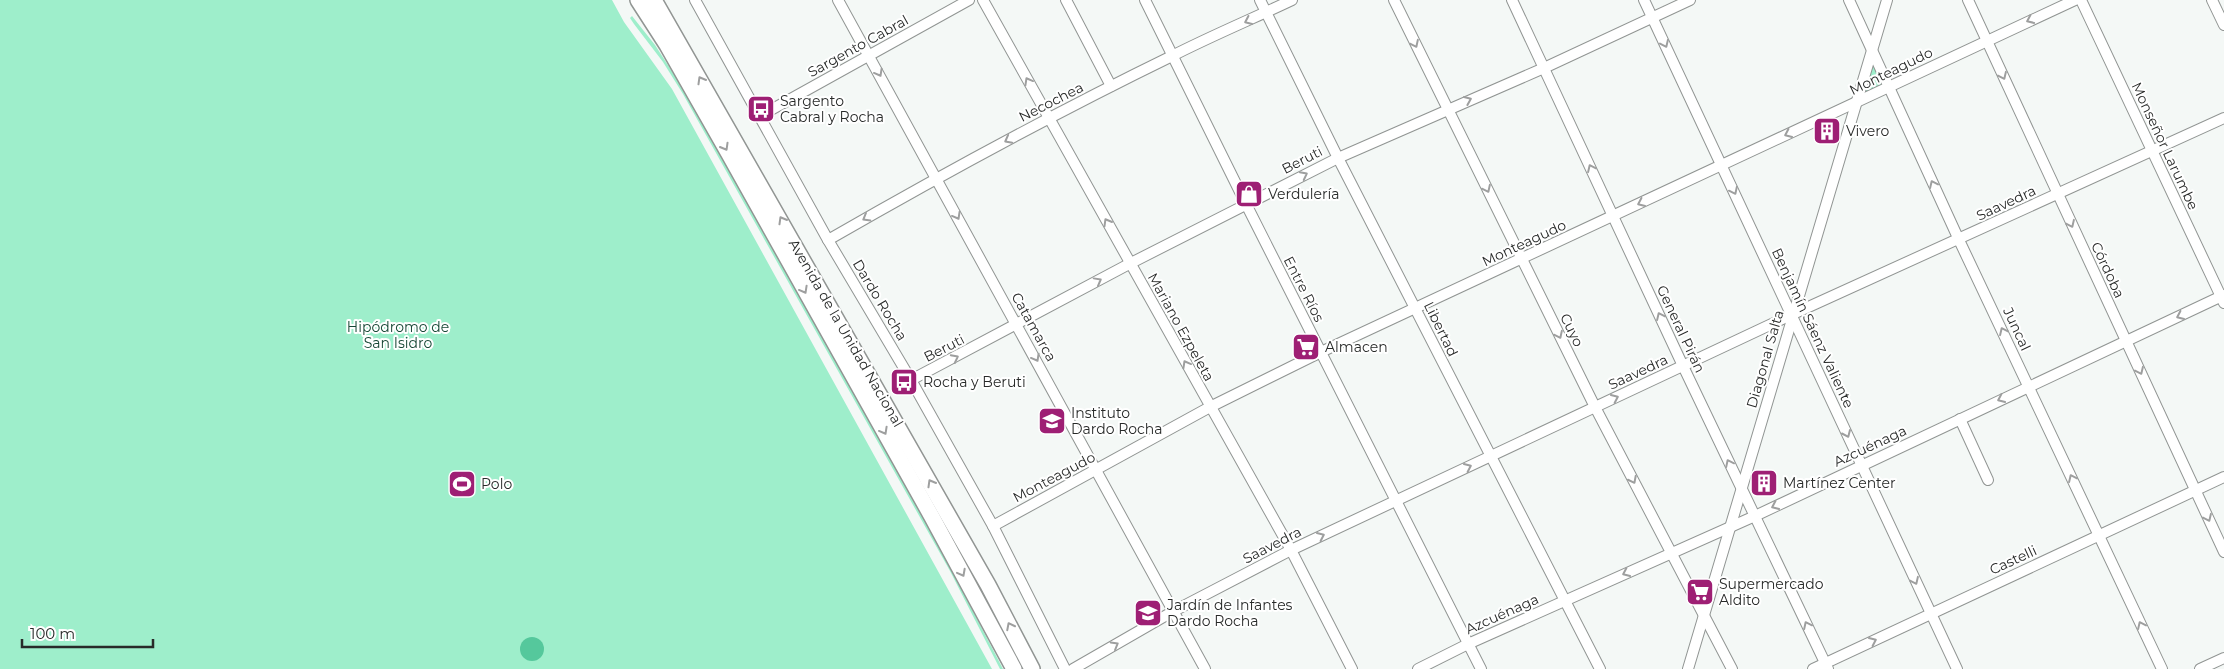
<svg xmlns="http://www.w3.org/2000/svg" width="2224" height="669" font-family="Montserrat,sans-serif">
  <rect width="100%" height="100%" fill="#f4f8f6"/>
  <!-- green -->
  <g fill="#9eeecb">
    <path d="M0,0h612l12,22 48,67 320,580h-992z"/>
    <path d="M632,16l23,29 31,48 238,424 79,152h-3l-50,-98 -267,-477 -20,-32 -29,-38 -4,-6z"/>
    <path d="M1872,53l17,35 -32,15z"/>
  </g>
  <!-- water -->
  <circle fill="#55c89c" cx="532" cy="649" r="12"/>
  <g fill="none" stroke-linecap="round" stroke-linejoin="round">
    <!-- minor casing -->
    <g stroke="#919593" stroke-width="12">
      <g id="minor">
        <path d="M695,0l133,240 83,140 82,146 72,143"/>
        <path d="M838,0l367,669"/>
        <path d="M983,0l308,550 61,119"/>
        <path d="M1066,0l45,86"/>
        <path d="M1145,0l101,204 235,465"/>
        <path d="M1260,0l78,158 262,511"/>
        <path d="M1394,0l201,407 137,262"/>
        <path d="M1512,0l171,366 145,303"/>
        <path d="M1644,0l313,669"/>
        <path d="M1849,0l110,240 203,429"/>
        <path d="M1968,0l256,552"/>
        <path d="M2081,0l143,303"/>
        <path d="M2212,0l12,25"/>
        <path d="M760,116l209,-116"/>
        <path d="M828,240c113,-65 227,-127 344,-184 39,-20 80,-37 120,-56"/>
        <path d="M911,380l220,-117 207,-105 206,-90 146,-68"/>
        <path d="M1960,419l28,61"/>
        <path d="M993,526l217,-119 111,-55 754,-352"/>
        <path d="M1073,669l99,-57 119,-62 502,-236 431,-196"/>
        <path d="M1418,669l50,-25 287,-128 469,-221"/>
        <path d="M1688,669l199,-669"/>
        <path d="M1813,669l411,-192"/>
        <path d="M2200,669l24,-11"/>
      </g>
    </g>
    <!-- secondary casing -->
    <g stroke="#919593" stroke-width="18">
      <g id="secondary">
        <path d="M638,0l29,45 62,109 203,363 82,152"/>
        <path d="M654,0l334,585 44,84"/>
      </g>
    </g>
    <!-- minor -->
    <use href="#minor" stroke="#fff" stroke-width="10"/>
    <!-- secondary -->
    <use href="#secondary" stroke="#fff" stroke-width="15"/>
  </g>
  <!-- one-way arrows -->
  <defs><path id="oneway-chevron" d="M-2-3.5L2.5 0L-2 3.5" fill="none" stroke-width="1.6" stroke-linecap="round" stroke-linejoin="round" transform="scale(1.25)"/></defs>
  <g stroke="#9e9f9f">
    <use href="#oneway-chevron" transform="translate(2030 20) rotate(155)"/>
    <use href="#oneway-chevron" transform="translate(1248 21) rotate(155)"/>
    <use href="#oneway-chevron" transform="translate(1415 44) rotate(64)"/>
    <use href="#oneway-chevron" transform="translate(1665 44) rotate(65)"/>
    <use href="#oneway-chevron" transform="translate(879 73) rotate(61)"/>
    <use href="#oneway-chevron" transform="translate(2003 76) rotate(65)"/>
    <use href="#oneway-chevron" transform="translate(701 80) rotate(-120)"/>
    <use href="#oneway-chevron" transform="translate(1028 81) rotate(-119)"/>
    <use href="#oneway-chevron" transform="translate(1468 100) rotate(-23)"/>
    <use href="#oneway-chevron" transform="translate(1788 134) rotate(155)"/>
    <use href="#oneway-chevron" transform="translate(1008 140) rotate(152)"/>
    <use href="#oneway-chevron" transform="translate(725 147) rotate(60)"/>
    <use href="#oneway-chevron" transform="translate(1591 168) rotate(-115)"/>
    <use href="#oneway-chevron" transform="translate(1304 175) rotate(-27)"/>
    <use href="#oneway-chevron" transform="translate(1933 184) rotate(-115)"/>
    <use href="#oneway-chevron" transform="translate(1487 189) rotate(64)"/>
    <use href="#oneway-chevron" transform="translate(1734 191) rotate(64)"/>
    <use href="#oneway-chevron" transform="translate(1641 203) rotate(155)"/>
    <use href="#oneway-chevron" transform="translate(957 216) rotate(61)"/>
    <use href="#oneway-chevron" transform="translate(866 218) rotate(150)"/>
    <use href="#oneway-chevron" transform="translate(782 220) rotate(-120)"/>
    <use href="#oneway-chevron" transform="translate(1107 222) rotate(-120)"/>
    <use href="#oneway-chevron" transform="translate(2071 224) rotate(65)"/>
    <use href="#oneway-chevron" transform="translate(1098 281) rotate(-29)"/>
    <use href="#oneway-chevron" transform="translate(804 290) rotate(61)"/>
    <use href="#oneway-chevron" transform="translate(1660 316) rotate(-115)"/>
    <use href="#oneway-chevron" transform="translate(2180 316) rotate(155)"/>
    <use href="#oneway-chevron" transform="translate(2003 331) rotate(-115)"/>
    <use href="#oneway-chevron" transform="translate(1559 335) rotate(64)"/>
    <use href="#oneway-chevron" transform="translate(955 358) rotate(-27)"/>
    <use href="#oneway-chevron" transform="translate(1036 358) rotate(61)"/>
    <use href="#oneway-chevron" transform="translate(1186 364) rotate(-119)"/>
    <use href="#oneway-chevron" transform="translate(2140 371) rotate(65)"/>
    <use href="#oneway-chevron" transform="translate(1615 398) rotate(-25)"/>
    <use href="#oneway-chevron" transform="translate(2001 399) rotate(155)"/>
    <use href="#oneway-chevron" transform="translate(884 431) rotate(61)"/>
    <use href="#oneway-chevron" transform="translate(1847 434) rotate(66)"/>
    <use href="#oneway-chevron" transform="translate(1729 463) rotate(-116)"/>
    <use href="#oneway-chevron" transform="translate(1468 467) rotate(-25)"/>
    <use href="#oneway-chevron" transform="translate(2072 478) rotate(-115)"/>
    <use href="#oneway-chevron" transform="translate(1633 480) rotate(63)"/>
    <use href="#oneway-chevron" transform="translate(931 483) rotate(-120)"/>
    <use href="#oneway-chevron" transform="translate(1775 506) rotate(155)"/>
    <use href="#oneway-chevron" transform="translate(2208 518) rotate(65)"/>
    <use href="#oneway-chevron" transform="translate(1321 536) rotate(-25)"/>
    <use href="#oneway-chevron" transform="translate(962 573) rotate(62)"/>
    <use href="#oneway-chevron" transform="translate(1626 573) rotate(155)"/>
    <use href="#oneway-chevron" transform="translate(1915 581) rotate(65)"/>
    <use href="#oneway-chevron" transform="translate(1807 625) rotate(-116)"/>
    <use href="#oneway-chevron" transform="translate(2141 625) rotate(-115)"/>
    <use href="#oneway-chevron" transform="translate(1010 626) rotate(-117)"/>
    <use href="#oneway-chevron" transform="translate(1873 641) rotate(-25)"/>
    <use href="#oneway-chevron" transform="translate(1115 645) rotate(-30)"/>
  </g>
  <!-- icons -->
  <defs>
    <g id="bus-square" transform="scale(1.4375)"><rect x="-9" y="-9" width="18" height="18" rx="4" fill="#9e1f74" stroke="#fff"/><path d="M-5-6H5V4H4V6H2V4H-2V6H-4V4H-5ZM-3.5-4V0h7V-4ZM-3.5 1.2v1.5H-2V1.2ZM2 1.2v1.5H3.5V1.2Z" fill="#fff"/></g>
    <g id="building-square" transform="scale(1.4375)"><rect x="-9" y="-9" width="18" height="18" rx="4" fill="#9e1f74" stroke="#fff"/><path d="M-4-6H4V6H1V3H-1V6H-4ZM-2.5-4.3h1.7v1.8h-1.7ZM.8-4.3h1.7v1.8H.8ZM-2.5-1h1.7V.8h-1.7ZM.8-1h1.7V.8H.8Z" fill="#fff"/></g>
    <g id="shop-square" transform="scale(1.4375)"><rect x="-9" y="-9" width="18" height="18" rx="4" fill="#9e1f74" stroke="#fff"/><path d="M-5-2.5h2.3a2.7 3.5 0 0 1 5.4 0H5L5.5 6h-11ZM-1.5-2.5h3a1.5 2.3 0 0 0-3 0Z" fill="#fff"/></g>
    <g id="supermarket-square" transform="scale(1.4375)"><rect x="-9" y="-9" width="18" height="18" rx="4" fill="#9e1f74" stroke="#fff"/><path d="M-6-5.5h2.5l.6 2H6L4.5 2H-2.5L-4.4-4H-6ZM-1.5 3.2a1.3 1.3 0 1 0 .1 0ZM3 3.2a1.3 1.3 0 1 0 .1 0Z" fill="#fff"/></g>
    <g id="school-square" transform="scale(1.4375)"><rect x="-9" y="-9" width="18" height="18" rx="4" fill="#9e1f74" stroke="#fff"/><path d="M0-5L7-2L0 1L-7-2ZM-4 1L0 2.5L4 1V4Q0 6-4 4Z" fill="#fff"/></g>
    <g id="stadium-square" transform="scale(1.4375)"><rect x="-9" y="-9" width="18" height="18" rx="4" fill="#9e1f74" stroke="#fff"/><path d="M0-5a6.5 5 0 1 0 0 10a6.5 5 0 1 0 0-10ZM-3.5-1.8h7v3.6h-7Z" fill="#fff"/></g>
  </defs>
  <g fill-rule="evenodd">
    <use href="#bus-square" x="761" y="109"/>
    <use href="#building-square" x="1827" y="131"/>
    <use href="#shop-square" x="1249" y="194"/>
    <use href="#supermarket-square" x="1306" y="347"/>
    <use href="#bus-square" x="904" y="382"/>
    <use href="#school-square" x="1052" y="421"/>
    <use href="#building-square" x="1764" y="483"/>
    <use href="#stadium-square" x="462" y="484"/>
    <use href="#supermarket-square" x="1700" y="592"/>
    <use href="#school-square" x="1148" y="613"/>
  </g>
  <g text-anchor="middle" stroke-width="4" stroke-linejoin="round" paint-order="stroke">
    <!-- street labels -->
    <g font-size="14" fill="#282a29" stroke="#fff">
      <text transform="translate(858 46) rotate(-29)" y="5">Sargento Cabral</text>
      <text transform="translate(1891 71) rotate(-26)" y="5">Monteagudo</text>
      <text transform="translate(1051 102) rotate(-27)" y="5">Necochea</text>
      <text transform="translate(2165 146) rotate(65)" y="5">Monseñor Larumbe</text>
      <text transform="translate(1302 160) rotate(-27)" y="5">Beruti</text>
      <text transform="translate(2006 203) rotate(-25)" y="5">Saavedra</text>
      <text transform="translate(1524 243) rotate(-25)" y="5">Monteagudo</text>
      <text transform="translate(2108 270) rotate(65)" y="5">Córdoba</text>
      <text transform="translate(1304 289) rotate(63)" y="5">Entre Ríos</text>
      <text transform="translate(880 300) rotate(59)" y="5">Dardo Rocha</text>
      <text transform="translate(1034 327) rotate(61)" y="5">Catamarca</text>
      <text transform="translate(1181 327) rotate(61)" y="5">Mariano Ezpeleta</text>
      <text transform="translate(1813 328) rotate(65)" y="5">Benjamín Sáenz Valiente</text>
      <text transform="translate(1441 329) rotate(64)" y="5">Libertad</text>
      <text transform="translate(1681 329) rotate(65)" y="5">General Pirán</text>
      <text transform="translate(2017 329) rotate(65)" y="5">Juncal</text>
      <text transform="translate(1572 330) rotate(64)" y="5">Cuyo</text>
      <text transform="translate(846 333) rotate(60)" y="5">Avenida de la Unidad Nacional</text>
      <text transform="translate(944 348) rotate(-27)" y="5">Beruti</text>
      <text transform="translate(1765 359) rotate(-74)" y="5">Diagonal Salta</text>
      <text transform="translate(1638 372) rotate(-25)" y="5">Saavedra</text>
      <text transform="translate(1870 446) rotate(-25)" y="5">Azcuénaga</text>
      <text transform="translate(1054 477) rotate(-28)" y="5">Monteagudo</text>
      <text transform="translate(1272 545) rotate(-27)" y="5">Saavedra</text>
      <text transform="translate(2013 560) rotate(-25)" y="5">Castelli</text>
      <text transform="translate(1502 614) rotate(-24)" y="5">Azcuénaga</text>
    </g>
    <!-- poi labels -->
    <g font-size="14" fill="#282a29" stroke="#fff" text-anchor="start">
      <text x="780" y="106">Sargento<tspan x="780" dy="16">Cabral y Rocha</tspan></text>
      <text x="1846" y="136">Vivero</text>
      <text x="1268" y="199">Verdulería</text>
      <text x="1325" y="352">Almacen</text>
      <text x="923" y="387">Rocha y Beruti</text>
      <text x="1071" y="418">Instituto<tspan x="1071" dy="16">Dardo Rocha</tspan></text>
      <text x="1783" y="488">Martínez Center</text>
      <text x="481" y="489">Polo</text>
      <text x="1719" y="589">Supermercado<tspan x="1719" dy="16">Aldito</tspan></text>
      <text x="1167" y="610">Jardín de Infantes<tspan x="1167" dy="16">Dardo Rocha</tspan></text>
    </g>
    <!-- park labels -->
    <g font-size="14" fill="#174735" stroke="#fff">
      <text x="398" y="332">Hipódromo de<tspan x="398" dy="16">San Isidro</tspan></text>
    </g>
  </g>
  <!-- scale -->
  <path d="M22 639v8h131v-8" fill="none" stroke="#282a29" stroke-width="2.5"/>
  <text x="30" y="639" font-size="15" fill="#282a29" stroke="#ffffff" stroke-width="4" paint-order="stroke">100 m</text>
</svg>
